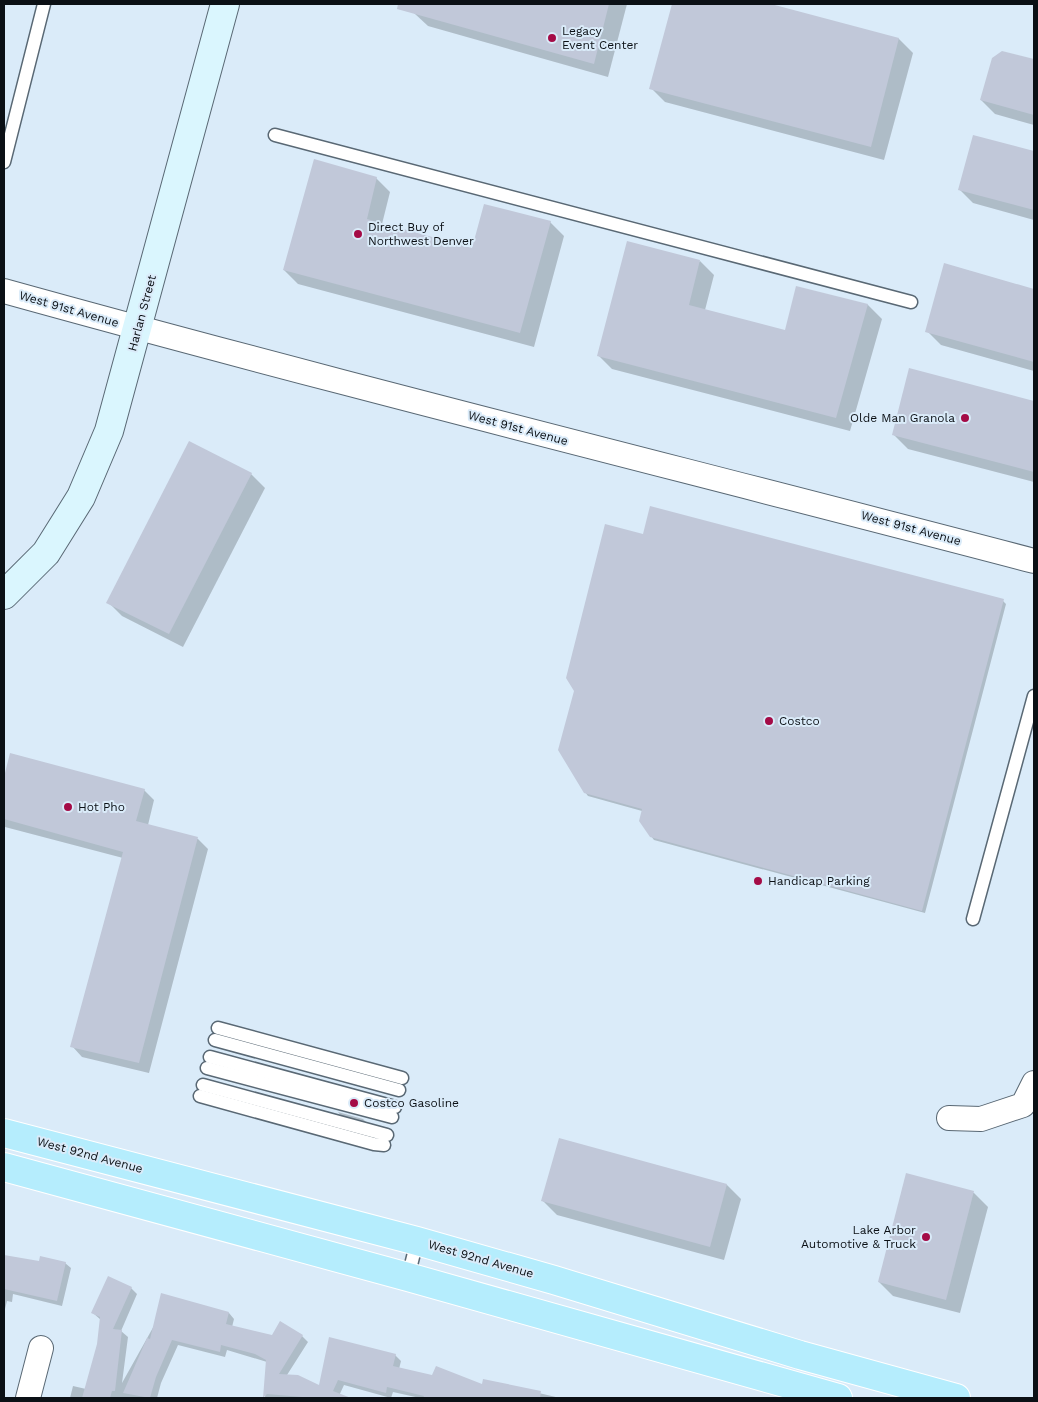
<svg xmlns="http://www.w3.org/2000/svg" width="1038" height="1402" font-family="'Work Sans',sans-serif">
  <rect width="100%" height="100%" fill="#daebf9"/>
  <!-- shadow -->
  <g fill="#0003">
    <path d="M416,4h211l-19,73 -180,-51 -14,-13z"/>
    <path d="M673,4h93l133,35 14,14 -29,107 -219,-58 -14,-14z"/>
    <path d="M1002,52l32,9v64l-39,-11 -14,-14z"/>
    <path d="M974,136l60,17v67l-61,-17 -14,-14z"/>
    <path d="M376,178l14,14 -8,32 91,25 77,-27 14,14 -30,111 -236,-63 -14,-14z"/>
    <path d="M700,261l14,14 -9,35 81,22 11,-44 71,17 14,14 -32,112 -238,-62 -14,-14z"/>
    <path d="M945,264l89,26v81l-93,-26 -14,-14z"/>
    <path d="M910,370l124,32v80l-126,-33 -14,-14z"/>
    <path d="M251,474l14,14 -82,159 -61,-31 -14,-14z"/>
    <path d="M644,535l359,66 3,3 -81,309 -271,-73 -3,-4 -9,-25 -54,-15 -3,-4 -9,-101z"/>
    <path d="M11,754l133,36 10,10 -6,25 50,14 10,10 -59,224 -67,-16 -10,-11 51,-188 -118,-31 -1,-45z"/>
    <path d="M338,1112l25,7 3,3 -25,-6z"/>
    <path d="M907,1175l67,18 14,14 -28,106 -67,-17 -14,-14z"/>
    <path d="M727,1185l14,14 -17,61 -167,-45 -14,-14z"/>
    <path d="M4,1257l36,6h25l6,5 -9,38 -49,-12 -1,8 -5,-1 -3,12z"/>
    <path d="M131,1288l6,6 -16,37 7,6 -6,46 33,-59 74,-11 5,6 -2,8 41,10 29,-1 6,6 -21,33 33,11 75,-31 6,6 -2,8 84,17 1,-6 76,18h-140l-27,-6 -2,6 -47,-13 -6,13h-73l2,-36 -40,-12 -2,7 -47,-12 -17,38 -4,15h-87l3,-12 13,3 12,-45 3,-24 -8,-7z"/>
  </g>
  <!-- building -->
  <g fill="#c1c8d9">
    <path d="M398,4h211l-15,60 -197,-55z"/>
    <path d="M672,4h99l128,34 -28,109 -222,-58z"/>
    <path d="M1002,51l32,8v56l-54,-15 12,-42z"/>
    <path d="M973,135l61,16v59l-76,-20z"/>
    <path d="M314,159l63,18 -10,42 105,29 12,-44 67,17 -31,112 -237,-63z"/>
    <path d="M627,241l73,19 -11,45 96,25 11,-44 72,18 -32,114 -239,-62z"/>
    <path d="M944,263l90,26v73l-109,-30z"/>
    <path d="M909,368l125,33v71l-142,-37z"/>
    <path d="M189,441l63,32 -83,161 -63,-31z"/>
    <path d="M650,506l354,93 -82,312 -272,-74 -11,-16 3,-12 -58,-16 -26,-43 16,-59 -8,-13 39,-154 38,10z"/>
    <path d="M10,753l135,36 -9,32 62,16 -59,226 -69,-16 53,-195 -119,-33v-42z"/>
    <path d="M559,1138l168,46 -17,63 -169,-46z"/>
    <path d="M906,1173l68,18 -28,109 -68,-18z"/>
    <path d="M4,1255l35,6 1,-5 26,6 -9,39 -53,-12z"/>
    <path d="M108,1276l24,11 -19,42 9,1 -7,61h-3l-2,7h-28l15,-54 3,-27 -9,-4z"/>
    <path d="M161,1293l68,19 -3,12 46,11 8,-14 23,14 -24,39 19,1 21,10 10,-48 67,17 -3,12 39,9 4,-9 46,18 1,-5 58,12 -1,7h-117l1,-2 -37,-9 -1,6 -48,-13 -5,11 18,7h-37l-47,-4 -4,4 3,-38 -11,-6 -34,-9 -1,7 -48,-12 -16,37 -6,21 -27,-5 24,-55 3,1z"/>
  </g>
  <g fill="none" stroke-linecap="round" stroke-linejoin="round">
    <!-- lane casing -->
    <g stroke="#596874" stroke-width="15">
      <g id="lane">
        <path d="M275,135l636,167"/>
        <path d="M4,162l40,-158"/>
        <path d="M973,919l61,-223"/>
        <path d="M218,1028l184,50"/>
        <path d="M215,1040l184,50"/>
        <path d="M210,1057l185,50"/>
        <path d="M207,1068l185,49"/>
        <path d="M203,1085l184,50"/>
        <path d="M200,1096l174,48 10,1"/>
        <path d="M408,1277l9,-36"/>
      </g>
    </g>
    <!-- street casing -->
    <g stroke="#596874" stroke-width="26">
      <g id="street">
        <path d="M4,291c342,95 687,180 1030,270"/>
        <path d="M949,1118l32,1 42,-14 11,-22"/>
        <path d="M28,1398l13,-50"/>
      </g>
    </g>
    <!-- secondary casing -->
    <g stroke="#596874" stroke-width="30">
      <path id="secondary" d="M4,595l42,-42 35,-56 28,-66 116,-427"/>
    </g>
    <!-- primary casing -->
    <g stroke="#fff" stroke-width="30">
      <g id="primary">
        <path d="M4,1133l413,108 137,39 246,75 156,43"/>
        <path d="M4,1167l404,110 430,121"/>
      </g>
    </g>
    <!-- lane -->
    <use href="#lane" stroke="#fff" stroke-width="12"/>
    <!-- street -->
    <use href="#street" stroke="#fff" stroke-width="24"/>
    <!-- secondary -->
    <use href="#secondary" stroke="#daf6fe" stroke-width="28"/>
    <!-- primary -->
    <use href="#primary" stroke="#b5edfd" stroke-width="28"/>
  </g>
  <!-- markers -->
  <g fill="#a40b46" stroke="#daebf9" stroke-width="2">
    <circle cx="552" cy="38" r="5"/>
    <circle cx="358" cy="234" r="5"/>
    <circle cx="965" cy="418" r="5"/>
    <circle cx="769" cy="721" r="5"/>
    <circle cx="68" cy="807" r="5"/>
    <circle cx="758" cy="881" r="5"/>
    <circle cx="354" cy="1103" r="5"/>
    <circle cx="926" cy="1237" r="5"/>
  </g>
  <g text-anchor="middle" stroke-width="4" stroke-linejoin="round" paint-order="stroke">
    <!-- poi labels -->
    <g font-size="12" fill="#0b1015" stroke="#daebf9" text-anchor="start">
      <text x="562" y="35">Legacy<tspan x="562" dy="14">Event Center</tspan></text>
      <text x="368" y="231">Direct Buy of<tspan x="368" dy="14">Northwest Denver</tspan></text>
      <text x="955" y="422" text-anchor="end">Olde Man Granola</text>
      <text x="779" y="725">Costco</text>
      <text x="78" y="811">Hot Pho</text>
      <text x="768" y="885">Handicap Parking</text>
      <text x="364" y="1107">Costco Gasoline</text>
      <text x="916" y="1234" text-anchor="end">Lake Arbor<tspan x="916" dy="14">Automotive &amp; Truck</tspan></text>
    </g>
    <!-- street labels -->
    <g font-size="12" fill="#0b1015" stroke="#daebf9">
      <text transform="translate(69 309) rotate(16)" y="4">West 91st Avenue</text>
      <text transform="translate(142 313) rotate(-75)" y="4">Harlan Street</text>
      <text transform="translate(518 428) rotate(15)" y="4">West 91st Avenue</text>
      <text transform="translate(911 528) rotate(15)" y="4">West 91st Avenue</text>
      <text transform="translate(90 1155) rotate(15)" y="4">West 92nd Avenue</text>
      <text transform="translate(481 1259) rotate(16)" y="4">West 92nd Avenue</text>
    </g>
  </g>
  <!-- border -->
  <rect width="1038" height="1402" fill="none" stroke="#0b1015" stroke-width="10"/>
</svg>
